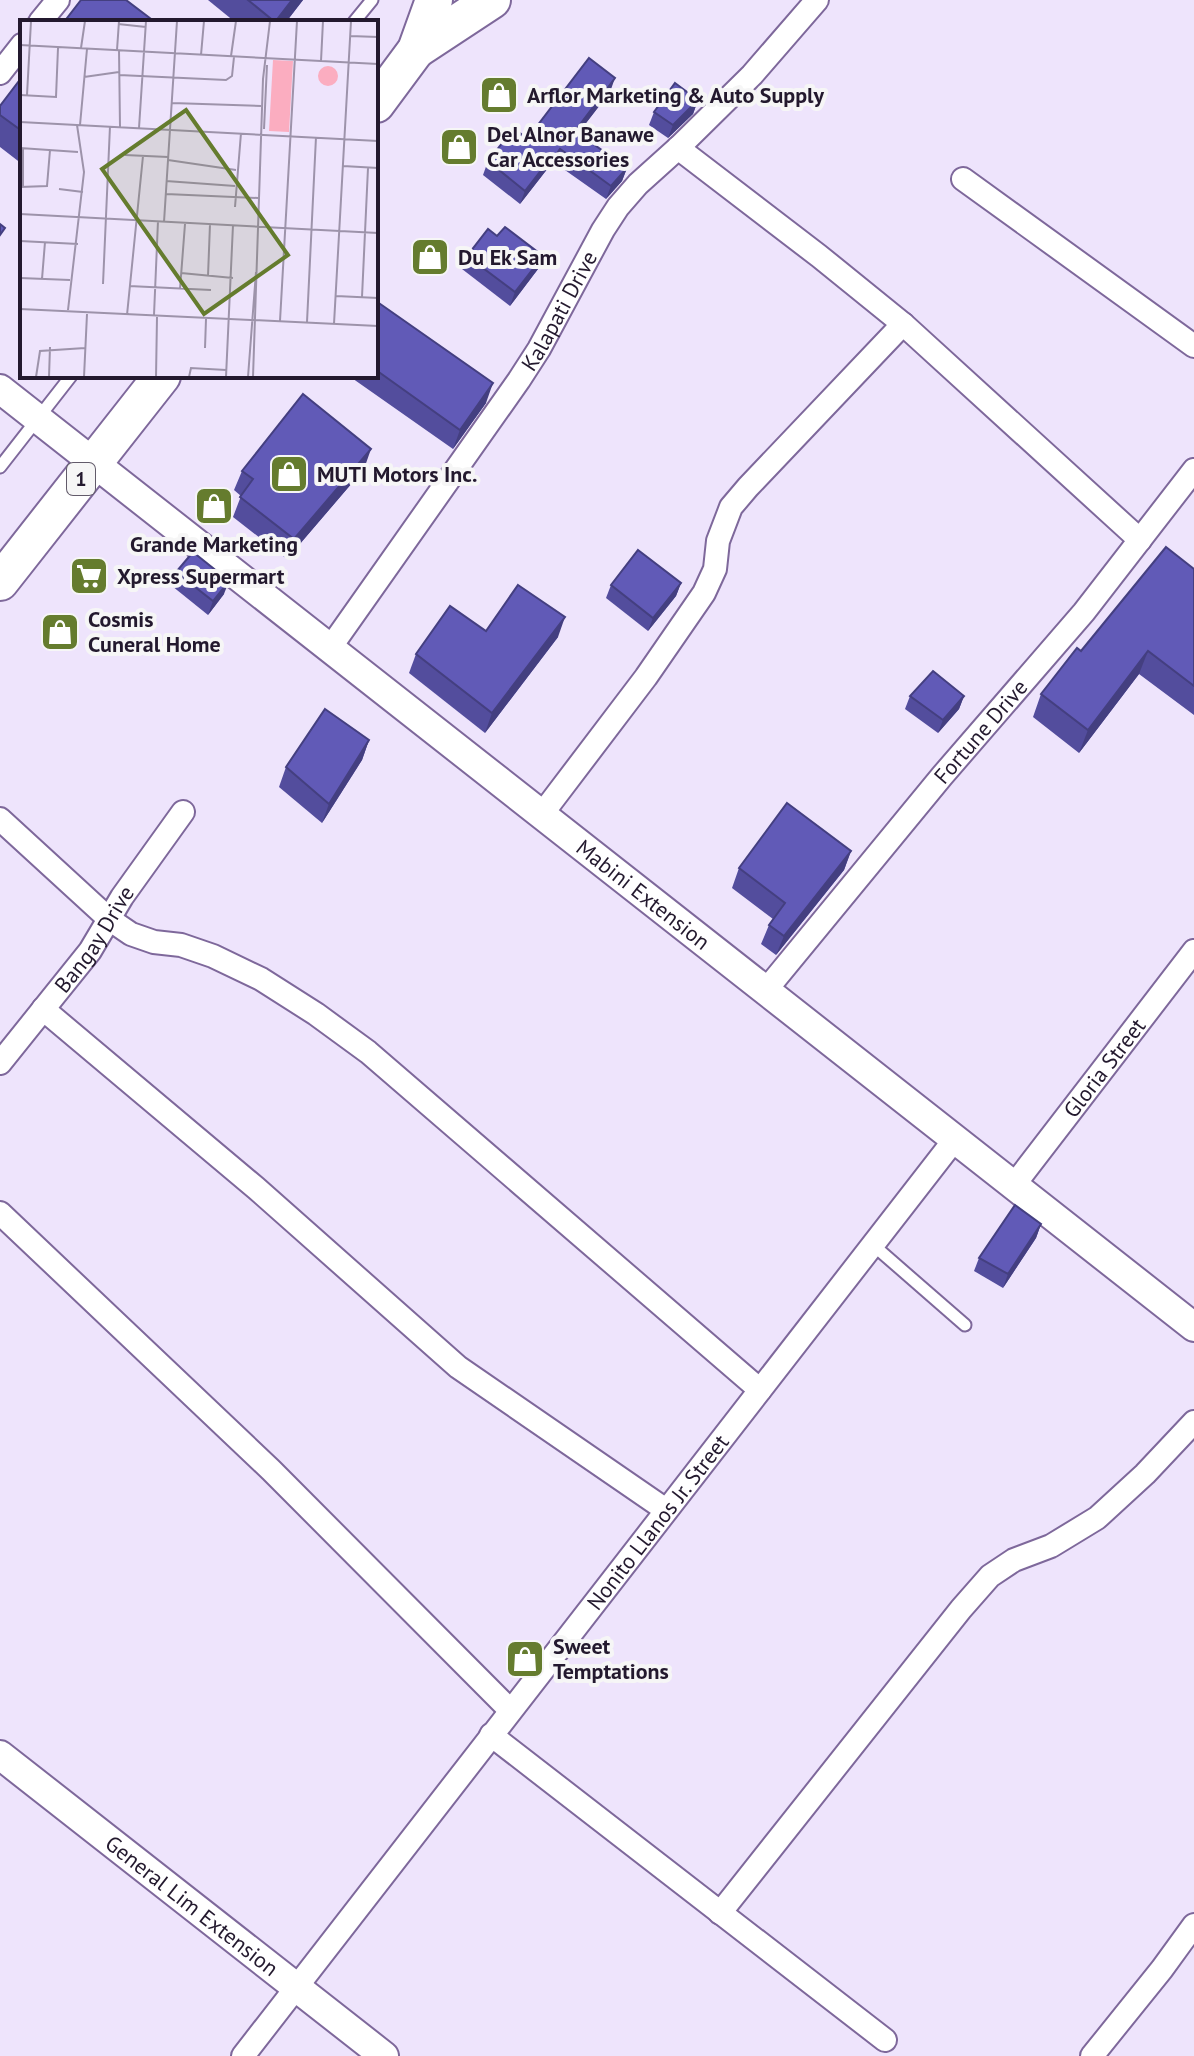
<svg xmlns="http://www.w3.org/2000/svg" width="1194" height="2056" font-family="'PT Sans',sans-serif">
  <rect width="100%" height="100%" fill="#eee4fc"/>
  <g fill="none" stroke-linecap="round" stroke-linejoin="round">
    <!-- service casing -->
    <g stroke="#7e689b" stroke-width="15">
      <g id="service">
        <path d="M354,22l18,-22"/>
        <path d="M0,467l71,-91"/>
        <path d="M872,1244l93,81"/>
      </g>
    </g>
    <!-- minor casing -->
    <g stroke="#7e689b" stroke-width="26">
      <g id="minor">
        <path d="M40,22l18,-22"/>
        <path d="M0,73l22,-28"/>
        <path d="M678,148l141,108 84,68 237,216"/>
        <path d="M963,179l231,167"/>
        <path id="s1" d="M330,648l189,-268 20,-31 64,-119 15,-23 20,-23 40,-36 74,-73 65,-75"/>
        <path d="M542,814l104,-137 58,-84 11,-24 3,-28 13,-34 17,-20 155,-163"/>
        <path d="M0,819l109,100 22,15 23,8 27,3 32,11 48,23 55,35 52,38 392,338"/>
        <path id="s2" d="M766,990l176,-214 142,-164 110,-142"/>
        <path d="M43,1009l213,179 202,179 208,143"/>
        <path id="s3" d="M0,1063l90,-112 32,-54 61,-85"/>
        <path id="s4" d="M1014,1185l180,-234"/>
        <path d="M0,1213l271,257 239,240"/>
        <path d="M491,1735l394,305"/>
        <path d="M720,1913l241,-304 29,-33 24,-16 37,-14 46,-28 48,-44 49,-52"/>
        <path id="s5" d="M243,2056l712,-917"/>
        <path d="M1092,2056l70,-87 32,-44"/>
      </g>
    </g>
    <!-- tertiary casing -->
    <g stroke="#7e689b" stroke-width="32">
      <g id="tertiary">
        <path id="s6" d="M0,389l1194,938"/>
        <path id="s7" d="M0,1755l384,301"/>
      </g>
    </g>
    <!-- primary casing -->
    <g stroke="#7e689b" stroke-width="40">
      <g id="primary">
        <path d="M416,50l76,-50"/>
        <path d="M376,104l40,-54 18,-50"/>
        <path d="M0,582l162,-206"/>
      </g>
    </g>
    <!-- service -->
    <use href="#service" stroke="#fff" stroke-width="11"/>
    <!-- minor -->
    <use href="#minor" stroke="#fff" stroke-width="22"/>
    <!-- tertiary -->
    <use href="#tertiary" stroke="#fff" stroke-width="28"/>
    <!-- primary -->
    <use href="#primary" stroke="#fff" stroke-width="36"/>
  </g>
  <!-- wall -->
  <g fill="#534d9d">
    <path d="M208,0h95l-17,22h-51z"/>
    <path d="M22,77v87l-22,-17v-41z"/>
    <path d="M610,92l-32,41 49,35 -5,13 -16,18 -51,-36 -5,7 -2,-2 -28,36 -37,-29 5,-14z"/>
    <path d="M698,100l-5,14 -25,24 -19,-13 5,-13z"/>
    <path d="M467,256l71,13 -28,37 -48,-37z"/>
    <path d="M376,301l110,102 -33,46 -104,-73h27z"/>
    <path d="M364,469l-77,90 -54,-42 8,-21 -7,-6 8,-19z"/>
    <path d="M1194,569v146l-55,-41 -60,79 -46,-36 8,-23 40,-43z"/>
    <path d="M176,572l48,22 -16,21 -36,-29z"/>
    <path d="M681,583l-5,13 -28,35 -42,-33 5,-13z"/>
    <path d="M486,631l72,6 -73,96 -76,-60 7,-19z"/>
    <path d="M910,696h54l-5,13 -21,24 -33,-24z"/>
    <path d="M369,740l-7,20 -40,63 -43,-36 7,-20z"/>
    <path d="M851,851l-7,19 -68,85 -15,-11 8,-19 4,-6 -41,-31 7,-20z"/>
    <path d="M1041,1224l-5,14 -33,50 -29,-17 5,-13z"/>
  </g>
  <!-- shaded-wall -->
  <g fill="#443f80">
    <path d="M292,0h11l-17,22h-11z"/>
    <path d="M615,78l-5,14 -40,52 5,-13z"/>
    <path d="M698,100l-5,14 -25,24 5,-13z"/>
    <path d="M560,149l-5,14 -5,7 5,-14z"/>
    <path d="M553,155l-5,13 -28,36 5,-13z"/>
    <path d="M627,168l-5,13 -16,18 5,-13z"/>
    <path d="M543,256l-5,13 -28,37 5,-14z"/>
    <path d="M493,383l-7,20 -33,46 7,-19z"/>
    <path d="M371,449l-7,20 -77,90 7,-20z"/>
    <path d="M229,581l-5,13 -16,21 5,-14z"/>
    <path d="M681,583l-5,13 -28,35 5,-13z"/>
    <path d="M565,617l-7,20 -73,96 7,-20z"/>
    <path d="M1148,651l-9,23 -60,79 9,-23z"/>
    <path d="M964,696l-5,13 -21,24 5,-13z"/>
    <path d="M369,740l-7,20 -40,63 7,-19z"/>
    <path d="M851,851l-7,19 -68,85 8,-19z"/>
    <path d="M1041,1224l-5,14 -33,50 5,-14z"/>
  </g>
  <!-- building -->
  <g fill="#615ab7" stroke="#443f80" stroke-width="2">
    <path d="M81,0h45l29,22h-91z"/>
    <path d="M248,0h44l-17,22z"/>
    <path d="M589,58l26,20 -40,53 52,37 -16,18 -51,-37 -5,7 -2,-1 -28,36 -37,-30 26,-33 13,11z"/>
    <path d="M22,77v54l-22,-16v-9z"/>
    <path d="M675,83l23,17 -25,25 -19,-13z"/>
    <path d="M0,224l5,4 -5,7z"/>
    <path d="M505,227l38,29 -28,36 -48,-36 21,-27 9,7z"/>
    <path d="M376,301l117,82 -33,47 -84,-60z"/>
    <path d="M303,394l68,55 -77,90 -54,-42 13,-18 -11,-8z"/>
    <path d="M1166,547l28,22v117l-46,-35 -60,79 -47,-36 36,-46 4,3z"/>
    <path d="M638,550l43,33 -28,35 -42,-33z"/>
    <path d="M193,552l36,29 -16,20 -37,-29z"/>
    <path d="M518,585l47,32 -73,96 -76,-59 34,-48 36,25z"/>
    <path d="M933,671l31,25 -21,24 -33,-24z"/>
    <path d="M325,709l44,31 -40,64 -43,-37z"/>
    <path d="M787,803l64,48 -67,85 -15,-11 16,-22 -46,-35z"/>
    <path d="M1015,1205l26,19 -33,50 -29,-16z"/>
  </g>
  <!-- icons -->
  <defs>
    <g id="shop-square" transform="scale(2)"><rect x="-9" y="-9" width="18" height="18" rx="4" fill="#657c2e" stroke="#f6f6f6"/><path d="M-5-2.5h2.3a2.7 3.5 0 0 1 5.4 0H5L5.5 6h-11ZM-1.5-2.5h3a1.5 2.3 0 0 0-3 0Z" fill="#fff"/></g>
    <g id="supermarket-square" transform="scale(2)"><rect x="-9" y="-9" width="18" height="18" rx="4" fill="#657c2e" stroke="#f6f6f6"/><path d="M-6-5.5h2.5l.6 2H6L4.5 2H-2.5L-4.4-4H-6ZM-1.5 3.2a1.3 1.3 0 1 0 .1 0ZM3 3.2a1.3 1.3 0 1 0 .1 0Z" fill="#fff"/></g>
  </defs>
  <g fill-rule="evenodd">
    <use href="#shop-square" x="499" y="95"/>
    <use href="#shop-square" x="459" y="147"/>
    <use href="#shop-square" x="430" y="257"/>
    <use href="#shop-square" x="289" y="474"/>
    <use href="#shop-square" x="214" y="506"/>
    <use href="#supermarket-square" x="89" y="576"/>
    <use href="#shop-square" x="60" y="632"/>
    <use href="#shop-square" x="525" y="1659"/>
  </g>
  <g text-anchor="middle" stroke-width="8" stroke-linejoin="round" paint-order="stroke">
    <!-- shield labels -->
    <rect fill="#f6f6f6" stroke="#625b6a" stroke-width="2" x="67" y="463" width="28" height="32" rx="6"/>
    <g font-size="20" font-weight="bold" fill="#23192e">
      <text x="81" y="486">1</text>
    </g>
    <!-- poi labels -->
    <g font-size="22" font-weight="bold" fill="#23192e" stroke="#f6f6f6" text-anchor="start">
      <text x="527" y="103">Arflor Marketing &amp; Auto Supply</text>
      <text x="487" y="142">Del Alnor Banawe<tspan x="487" dy="25">Car Accessories</tspan></text>
      <text x="458" y="265">Du Ek Sam</text>
      <text x="317" y="482">MUTI Motors Inc.</text>
      <text x="214" y="552" text-anchor="middle">Grande Marketing</text>
      <text x="117" y="584">Xpress Supermart</text>
      <text x="88" y="627">Cosmis<tspan x="88" dy="25">Cuneral Home</tspan></text>
      <text x="553" y="1654">Sweet<tspan x="553" dy="25">Temptations</tspan></text>
    </g>
    <!-- street labels -->
    <g font-size="22" fill="#23192e" stroke="#f6f6f6">
      <text dy="8" stroke="none"><textPath href="#s1" startOffset="408">Kalapati Drive</textPath></text>
      <text dy="8" stroke="none"><textPath href="#s2" startOffset="336">Fortune Drive</textPath></text>
      <text dy="8" stroke="none"><textPath href="#s6" startOffset="818">Mabini Extension</textPath></text>
      <text dy="8" stroke="none"><textPath href="#s3" startOffset="156">Bangay Drive</textPath></text>
      <text dy="8" stroke="none"><textPath href="#s4" startOffset="148">Gloria Street</textPath></text>
      <text dy="8" stroke="none"><textPath href="#s5" startOffset="676">Nonito Llanos Jr. Street</textPath></text>
      <text dy="8" stroke="none"><textPath href="#s7" startOffset="244">General Lim Extension</textPath></text>
    </g>
  </g>
  <!-- overview -->
  <g transform="translate(20 20)">
    <rect width="358" height="358" fill="#eee4fc"/>
    <path d="M253,40l20,1 -4,71 -20,-1zM298 56a10 10 0 1 1 20 0a10 10 0 1 1-20 0Z" fill="#fbadc0"/>
    <path fill="none" stroke="#9d93aa" stroke-width="2" d="M98,4l28,3M330,16l28,1M0,25l358,19M61,28l4,-27M97,30l2,-29M99,30l1,77M181,35l3,-34M211,36l5,-35M301,41l2,-40M99,55l107,5 6,-4 2,-19M64,57l35,-5M0,75l36,2 2,-49M7,75l4,-74M152,83l89,3M0,102l358,19M60,105l7,-76M119,108l7,-107M244,109l3,-64M0,128l58,4M105,135l43,2M148,140l68,10M323,146l35,2M146,161l69,5M0,167l27,-1 3,-36M3,168v-39M39,169l24,3M146,174l92,4M215,187l6,-74M0,194l358,19M144,202l13,-201M0,221l58,3M161,253l52,5M188,256l2,-52M0,258l50,2M22,259l3,-37M83,264l7,-158M109,266l82,4M160,269l5,-65M316,276l42,2M342,277l6,-129M0,289l358,17M48,290l16,-138 -7,-47M107,295l16,-159M134,295l4,-94M260,301l17,-300M287,302l9,-185M314,304l17,-303M185,328l1,-29M16,357l4,-26 45,-3M29,357l1,-30M64,357l3,-63M136,357l1,-60M169,357l2,-9 35,2M206,357l7,-152M228,357l8,-105M233,357l10,-298 7,-58"/>
    <path fill="#657c2e" fill-opacity="0.15" stroke="#657c2e" stroke-width="4" d="M166,90l102,145 -84,59 -102,-145z"/>
    <rect width="358" height="358" fill="none" stroke="#23192e" stroke-width="4"/>
  </g>
</svg>
